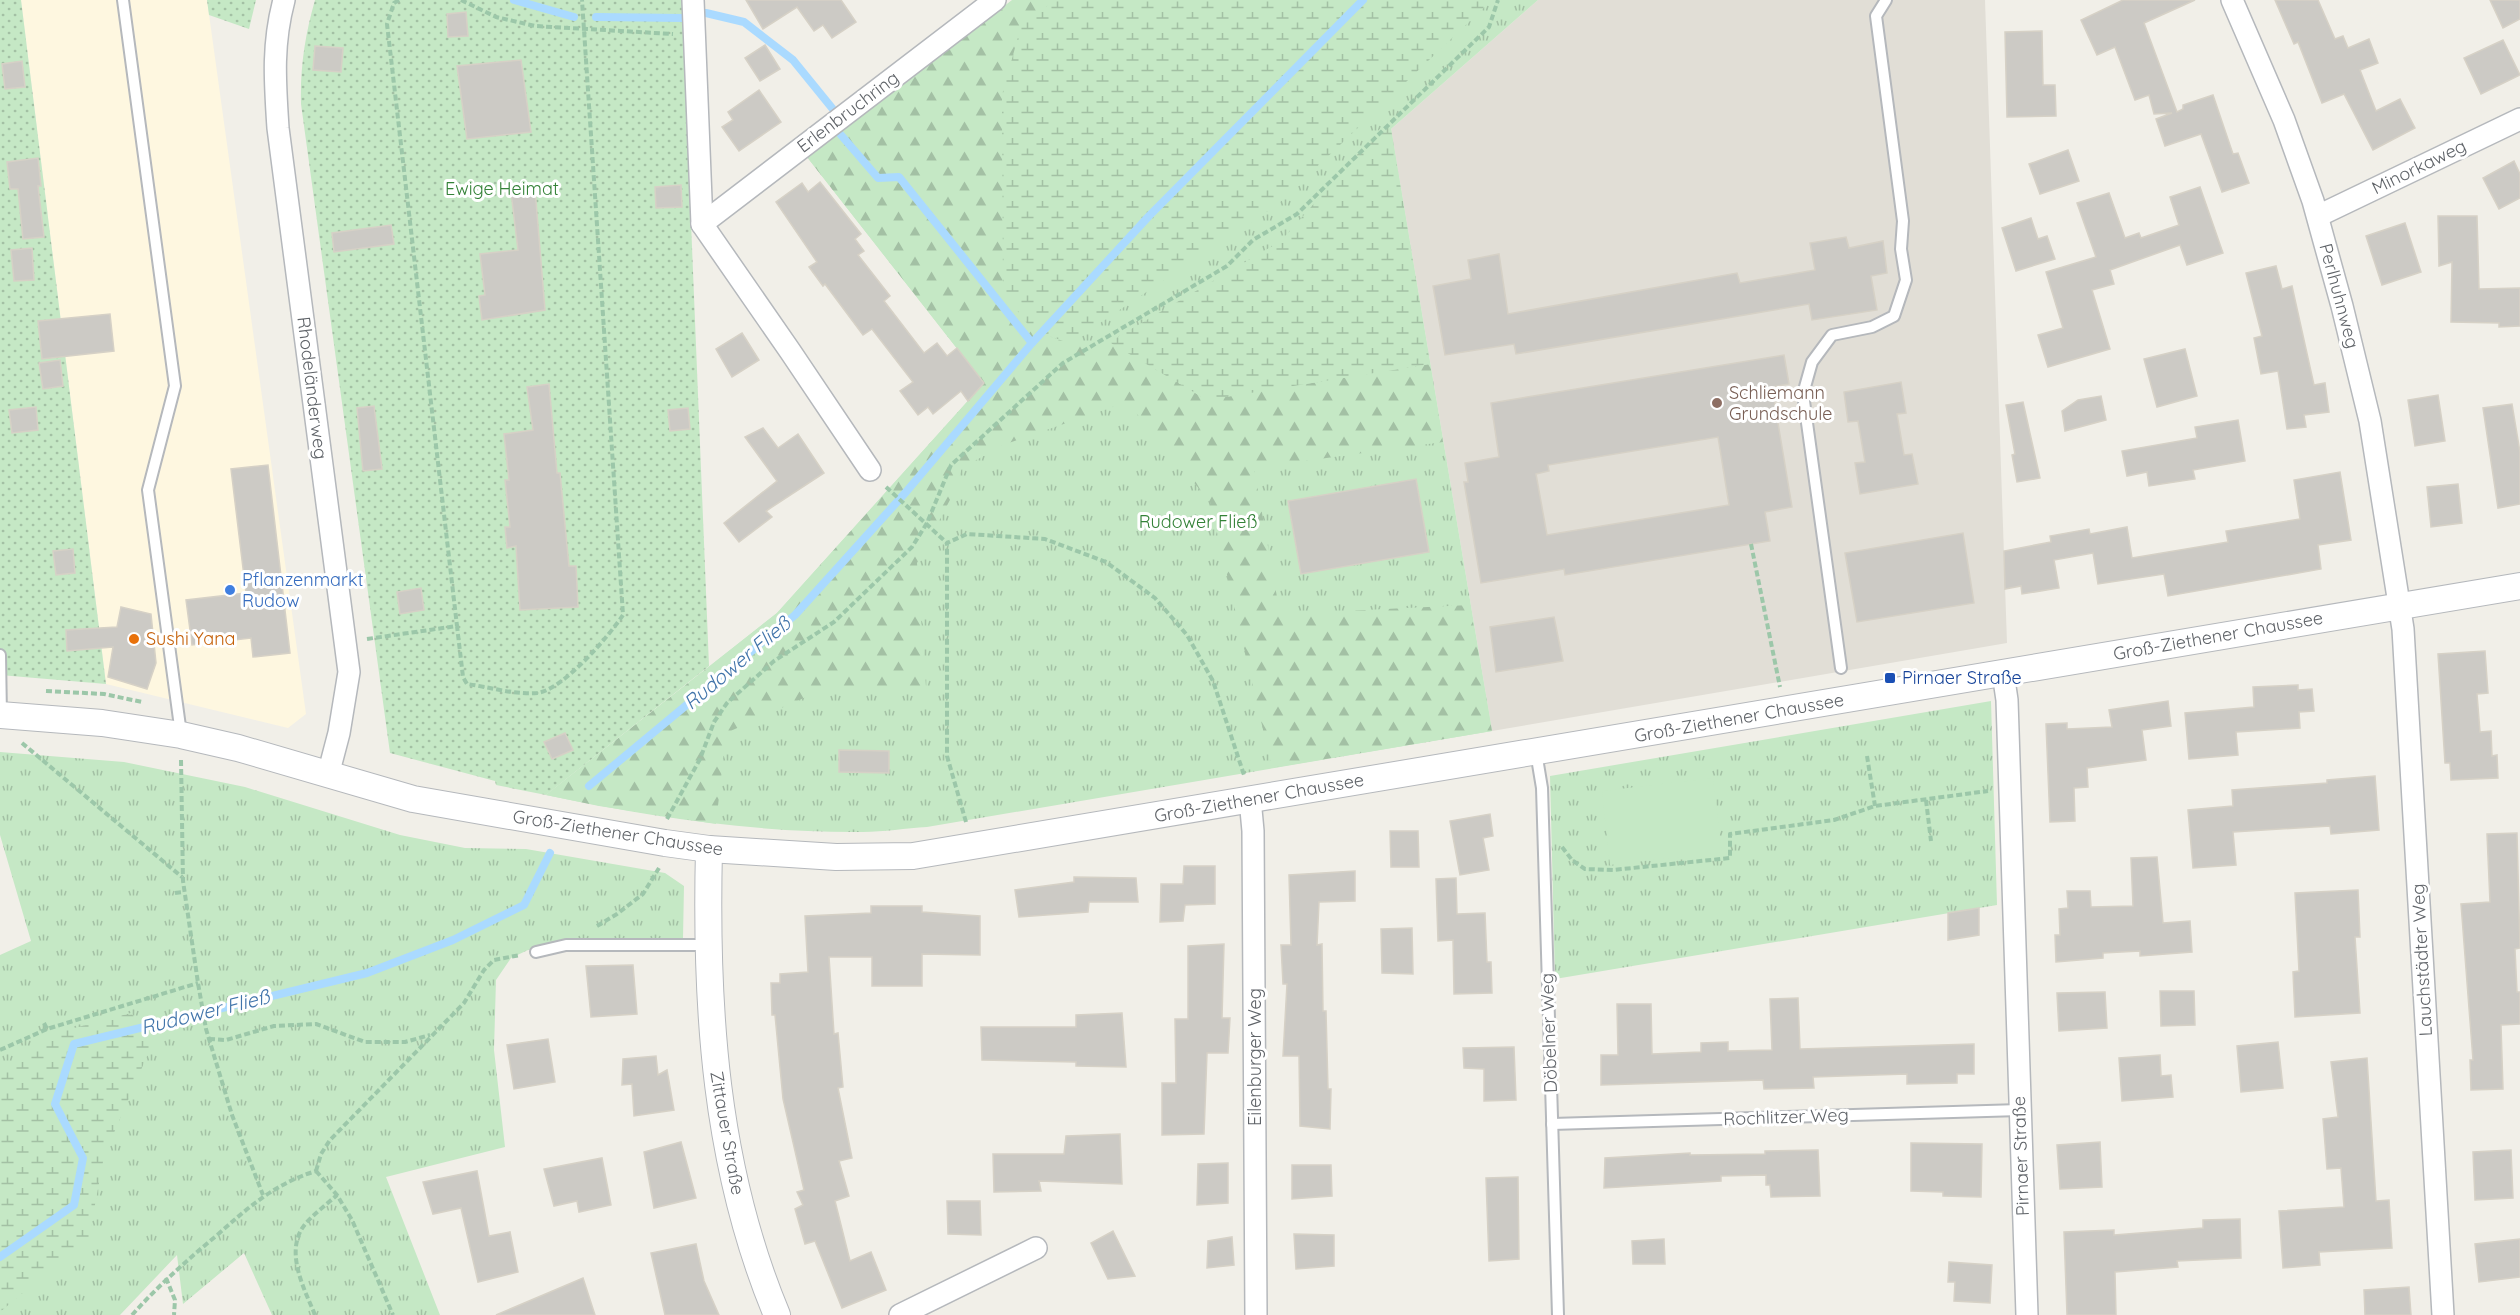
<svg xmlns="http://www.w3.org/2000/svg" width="2520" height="1315" font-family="Quicksand,sans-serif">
  <defs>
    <pattern id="grass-tufts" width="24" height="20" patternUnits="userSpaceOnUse" patternTransform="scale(1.5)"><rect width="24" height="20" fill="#c5e8c5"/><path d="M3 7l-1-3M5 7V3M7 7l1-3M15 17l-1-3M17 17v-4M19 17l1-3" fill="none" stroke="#a3c0a4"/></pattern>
    <pattern id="forest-firs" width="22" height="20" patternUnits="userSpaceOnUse" patternTransform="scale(1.5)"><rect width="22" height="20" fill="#c5e8c5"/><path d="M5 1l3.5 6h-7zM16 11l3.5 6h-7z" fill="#a3c0a4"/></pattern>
    <pattern id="wetland-marsh" width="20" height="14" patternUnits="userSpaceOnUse" patternTransform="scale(1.5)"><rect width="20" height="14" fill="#c5e8c5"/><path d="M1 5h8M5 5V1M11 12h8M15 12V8" fill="none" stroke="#a3c0a4"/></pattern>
    <pattern id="garden-dots" width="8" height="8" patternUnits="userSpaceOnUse" patternTransform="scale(1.5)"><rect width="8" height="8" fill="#c5e8c5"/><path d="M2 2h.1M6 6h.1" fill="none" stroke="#a3c0a4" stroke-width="1.8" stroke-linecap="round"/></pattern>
  </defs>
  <rect width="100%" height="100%" fill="#f1efe8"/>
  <!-- commercial -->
  <path fill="#fef7e0" d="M21,0h186l99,714 -18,14 -182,-44z"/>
  <!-- education -->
  <path fill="#e1ded6" d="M1538,0h447l22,643 -515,88 -101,-602z"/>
  <!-- grass -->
  <g fill="url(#grass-tufts)">
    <path d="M1012,0h526l-147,129 101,602 -565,96c-21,1 -43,5 -64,5 -106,1 -213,-15 -317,-37l231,-182 207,-230 -177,-226z"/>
    <path d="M1991,701l6,204 -442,74 -5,-203z"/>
    <path d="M0,752l124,10 121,25 155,48 65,13 61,1 139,24 19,13 -1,52 -118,3 -37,9 -17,8 -15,22 -2,70 11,97 -119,30 54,138h-168l-28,-62 -61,51 -6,-49 -57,60h-120v-360l31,-14 -31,-106z"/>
  </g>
  <!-- forest -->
  <path fill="url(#forest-firs)" d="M1013,0h42l-34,26 12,305 37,12 39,-1 98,58 223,-36 13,78 -189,26 26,146 190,-9 22,126 -220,37 -62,-266 -83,-100 -124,43 -41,23 -10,28 -35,67 9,124 -100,1 -100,45 -10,91 -117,-18 -53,-11 231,-182 207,-230 -177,-226z"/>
  <!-- wetland -->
  <g fill="url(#wetland-marsh)">
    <path d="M1055,0h437l-215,205 -207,138 -37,-12 -30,-39 -1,-197 19,-69z"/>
    <path d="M1386,122l5,7 39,235 -223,36 -98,-58 172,-101z"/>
    <path d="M131,1013l22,29 -49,114 -15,81 -89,75v-237l63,-44z"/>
  </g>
  <!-- garden -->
  <g fill="url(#garden-dots)">
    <path d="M0,0h21l85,684 -106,-9z"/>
    <path d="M207,0h49l-7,29 -40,-14z"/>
    <path d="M315,0h367l27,666 -163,129 -50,-10 -1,-4 -105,-28 -89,-649c-1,-36 4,-69 14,-104z"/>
  </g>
  <!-- pitch -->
  <path fill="#c5e8c5" d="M1713,778l9,74 -112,13 -8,-74z"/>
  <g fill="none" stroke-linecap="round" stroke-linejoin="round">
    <!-- stream -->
    <g stroke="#aadaff" stroke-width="8">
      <path d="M514,0l60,17"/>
      <path d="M706,13l38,9 49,38 39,48"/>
      <path d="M596,17l87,1"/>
      <path d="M841,135l37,43 21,-1 133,166"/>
      <path d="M589,786l206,-171 111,-123 126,-149 117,-127 214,-216"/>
      <path d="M0,1257l74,-52 9,-47 -28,-54 19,-60 293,-71 86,-33 71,-35 26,-52"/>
    </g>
  </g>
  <!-- building -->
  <g fill="#cccac5" stroke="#d6d1c6" stroke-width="1.5" fill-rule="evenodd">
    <path d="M746,0h95l15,22 -24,16 -9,-13 -9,6 -17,-24 -34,22z"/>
    <path d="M2123,0h72l-51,23 33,89 6,-3v-4l30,-10 20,59 5,-1 11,30 -27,9 -21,-58 -36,12 -9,-27 16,-6 -18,1 -5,-19 -14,5 -20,-53 -18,8 -16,-35z"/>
    <path d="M2275,0h43l17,39 8,-3 5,12 21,-9 9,24 -18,7 16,41 24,-12 15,29 -42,22 -29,-56 -22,9 -24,-61 -4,2z"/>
    <path d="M2490,0h30v19l-17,9z"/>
    <path d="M466,12l2,24 -20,1 -1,-23z"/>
    <path d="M2042,31l1,54h12l1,31 -49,1 -2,-85z"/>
    <path d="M2503,40l17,35 -39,19 -17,-36z"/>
    <path d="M765,45l15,24 -20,12 -15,-23z"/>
    <path d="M315,46l28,2 -2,24 -28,-2z"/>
    <path d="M521,60l10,72 -64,7 -10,-73z"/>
    <path d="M22,61l3,26 -20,2 -3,-25z"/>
    <path d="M759,90l22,32 -42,29 -17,-24 11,-7 -5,-8z"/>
    <path d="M2068,150l11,31 -39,13 -11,-30z"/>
    <path d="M38,158l3,28h-3l6,51 -21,2 -5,-50h-8l-3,-27z"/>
    <path d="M2514,161l6,13v24l-21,11 -16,-31z"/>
    <path d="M820,182l41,52 -6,5 9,12 -6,4 32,41 -6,5 40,52 13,-10 10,13 10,-8 27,35 -16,18 -7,-10 -28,23 -5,-7 -10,8 -18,-24 13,-9 -41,-53 -9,6 -38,-51 -2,2 -14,-19 8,-5 -41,-60 26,-19 6,9z"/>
    <path d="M681,185l1,22 -26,1 -1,-21z"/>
    <path d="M2200,187l23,66 -36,12 -7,-20 -70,25 4,14 -22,6 18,59 -62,18 -10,-32 25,-7 -17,-56 50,-15 -19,-54 32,-10 16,45 14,-5 2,5 38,-13 -9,-28z"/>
    <path d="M535,189l10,121 -63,10 -3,-24 6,-1 -5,-41 38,-4 -7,-58z"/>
    <path d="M2438,216h39l2,73 41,-1v38l-21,1v-4l-48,-1 1,-60 -13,4z"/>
    <path d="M2031,218l7,21 9,-3 8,23 -39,12 -14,-43z"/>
    <path d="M2405,223l16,49 -39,13 -16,-49z"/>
    <path d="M391,225l3,19 -60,8 -2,-19z"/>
    <path d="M1846,237l3,11 34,-7 4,32 -16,3 6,34 -65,10 -3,-16 -293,50 -2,-10 -69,11 -12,-69 38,-7 -3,-19 31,-6 9,60 229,-41 3,10 75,-13 -5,-27z"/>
    <path d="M32,248l2,32 -20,1 -3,-31z"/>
    <path d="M2276,266l6,23 10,-3 22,99 11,-2 4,29 -25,3 2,12 -19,2 -9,-58 -17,3 -7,-36 8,-2 -16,-63z"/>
    <path d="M110,314l4,37 -72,8 -4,-38z"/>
    <path d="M742,333l17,27 -27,17 -16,-28z"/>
    <path d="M2185,349l12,47 -40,11 -13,-48z"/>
    <path d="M1784,355l5,29 -17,3 20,120 -27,5 5,29 -205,34 -1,-6 -83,14 -17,-101h4l-3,-19 34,-6 -8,-54zM1718,437l11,68 -182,30 -11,-61 13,-3 -1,-6z"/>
    <path d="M60,360l3,26 -20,3 -4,-26z"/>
    <path d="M1901,382l5,31 -9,1 7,41 8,-1 6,30 -58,10 -5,-31 10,-1 -7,-41 -10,1 -4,-30z"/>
    <path d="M549,384l8,89h3l9,93h7l2,41 -58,3 -4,-64 -9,2 -2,-21h5l-5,-47h4l-5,-46 29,-4 -6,-43z"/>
    <path d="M2438,395l7,46 -30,5 -7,-46z"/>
    <path d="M2101,396l5,24 -41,11 -3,-20 16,-11z"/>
    <path d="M2023,402l17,76 -23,4 -5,-27 3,-1 -9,-49z"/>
    <path d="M2512,404l8,48v52l-22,4 -15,-100z"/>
    <path d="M374,406l8,63 -19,2 -6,-63z"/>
    <path d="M36,407l2,23 -26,3 -3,-23z"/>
    <path d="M688,408l2,21 -20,2 -2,-21z"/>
    <path d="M2238,420l7,41 -52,9 2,9 -46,7 -2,-14 -20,4 -5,-25 75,-13 -2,-11z"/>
    <path d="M763,428l15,20 20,-14 26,39 -58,38 6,6 -33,25 -15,-19 53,-42 -32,-44z"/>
    <path d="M268,465l22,188 -37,4 -2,-19 -59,7 -6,-45 60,-7 -15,-124z"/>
    <path d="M2340,472l11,68 -33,5 3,24 -153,27 -4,-22 -66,10 -5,-31 -39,7 5,28 -37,6 -1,-8 -16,3 -1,-38 47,-9 -1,-6 39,-7 1,5 37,-7 5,31 96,-16 -2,-11 74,-12 -6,-39z"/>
    <path d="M1416,479l13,73 -128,22 -13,-73z"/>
    <path d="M2458,484l4,39 -31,4 -4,-40z"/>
    <path d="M1963,533l11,70 -117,19 -12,-69z"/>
    <path d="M73,549l2,24 -19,2 -3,-24z"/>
    <path d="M421,588l3,22 -24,4 -3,-22z"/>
    <path d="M121,607l30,7 5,49 -9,26 -39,-12 5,-30 -46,4 -1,-21 51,-3z"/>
    <path d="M1554,617l9,44 -67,11 -6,-45z"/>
    <path d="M2485,651l3,42 -11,1 3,38 11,-1 1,25 5,-1 1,23 -47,2 -1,-17h-5l-7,-109z"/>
    <path d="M2298,685v5l14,-1 2,22 -15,1 1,16 -64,4 2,23 -49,4 -4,-46 69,-6 -1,-20z"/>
    <path d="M2168,701l3,25 -29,4 4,30 -59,8 1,19 -14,1 1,33 -25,1 -4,-98 21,-1v6l45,-2 -3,-17z"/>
    <path d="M565,733l8,17 -21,9 -8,-17z"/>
    <path d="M839,750l50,1v22l-50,-1z"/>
    <path d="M2375,776l4,54 -48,4 -1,-8 -97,6 3,33 -43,3 -5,-58 45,-4 -1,-16 95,-7v-3z"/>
    <path d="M1490,814l3,22 -10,2 6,32 -29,5 -10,-54z"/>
    <path d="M1390,831h28l1,36h-28z"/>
    <path d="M2517,833l3,115 -5,1 2,43h3v32l-19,1 2,64 -32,1 -1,-30h3l-12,-156 29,-2 -3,-68z"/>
    <path d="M2157,857l6,66 27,-2 2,31 -52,4v-5l-37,2v5l-47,4 -1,-27h5l-1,-26 9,-1 -1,-17h23l1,16 42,-1 -2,-48z"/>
    <path d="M1184,866h31v38l-30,1 -2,16 -23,1 1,-38h22z"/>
    <path d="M1355,871v30l-36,1 -2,43 5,-1 1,67h3l2,78h3l-1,40 -30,-3 -1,-70h-16l4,-72h-4l-2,-39h10l-2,-70z"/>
    <path d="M1074,877l62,1 2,24h-49l-1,10 -69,5 -4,-27 59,-8z"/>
    <path d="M1456,878l1,36 28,-1 2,49h4l1,31 -38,1 -1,-54 -15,1 -2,-62z"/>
    <path d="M2358,890l2,47h-5l5,76 -65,4 -2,-45 6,-1 -4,-78z"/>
    <path d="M871,906h51v6l58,4v39l-58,-1v32h-50v-29h-43l5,77 4,-1 5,54 -5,1 14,70 -13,3 10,35 -14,5 15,60 21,-9 15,38 -44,18 -27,-67 -10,3 -10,-35 8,-4 -6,-13 7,-2 -21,-91 -8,-84h-3l-1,-32h9v-9l28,-2 -3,-56 66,-3z"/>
    <path d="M1979,908v27l-31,5v-27z"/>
    <path d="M1412,928l1,46 -31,-1 -1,-44z"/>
    <path d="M1224,944l-2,74h8l-2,35h-21l-3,81 -42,1v-52h14l-1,-64h13v-73z"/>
    <path d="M633,965l4,49 -46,3 -5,-51z"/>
    <path d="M2160,991h34l1,34 -34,1z"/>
    <path d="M2105,992l2,36 -48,3 -2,-38z"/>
    <path d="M1798,998l2,51 174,-5v30h-17v9l-50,1v-10l-94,3 1,11 -50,1 -1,-9 -162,5v-30h17l-1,-51h34l1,50 49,-2v-9l27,-1v9l44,-1 -2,-51z"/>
    <path d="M1122,1013l4,54 -50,-1v-4l-94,-2 -1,-33h95v-12z"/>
    <path d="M548,1039l7,43 -41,7 -7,-44z"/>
    <path d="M2278,1042l5,46 -42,4 -4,-46z"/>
    <path d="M1514,1047l2,53 -32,1v-32l-20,-1 -1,-20z"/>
    <path d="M2160,1055l1,21 10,-1 2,22 -51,4 -3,-43z"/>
    <path d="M656,1056l2,19 9,-5 7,40 -40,6 -2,-32 -10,1 1,-26z"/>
    <path d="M2367,1058l9,143 13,-1 3,48 -73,4 1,13 -37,3 -4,-57 65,-4 -3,-39 -14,1 -4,-50 15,-2 -7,-55z"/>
    <path d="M1120,1134l2,50 -83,-3 2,10 -47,1 -1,-38h71l2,-18z"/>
    <path d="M681,1142l15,56 -42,10 -10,-56z"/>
    <path d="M2100,1142l2,45 -42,2 -3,-44z"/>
    <path d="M1911,1143l71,1 -1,53 -38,-1v-4l-32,-1z"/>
    <path d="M1818,1150l2,46 -49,1 -1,-12h-4v-10l-45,1v5l-117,7 1,-30 85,-5v2l75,-1v-3z"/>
    <path d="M2511,1150l2,48 -38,2 -2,-48z"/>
    <path d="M602,1158l9,47 -32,7 -2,-11 -23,5 -10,-37z"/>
    <path d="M1228,1163v40l-31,2 1,-41z"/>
    <path d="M1292,1165h39l1,31 -40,3z"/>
    <path d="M477,1171l12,65 21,-4 8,40 -40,10 -17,-74 -28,6 -10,-32z"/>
    <path d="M1518,1177l1,82 -30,2 -3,-83z"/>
    <path d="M947,1201h33l1,34 -33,-1z"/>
    <path d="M2240,1219l1,39 -64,3 1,6 -63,5 1,43h-49l-3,-83 50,-2v5l89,-7v-8z"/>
    <path d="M1113,1231l22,45 -27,3 -17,-36z"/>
    <path d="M1294,1234l40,1v31l-38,3z"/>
    <path d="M1232,1237l2,28 -27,3 1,-27z"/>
    <path d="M1664,1239l1,25h-32l-1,-23z"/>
    <path d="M2520,1239v38l-41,5 -4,-38z"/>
    <path d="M696,1244l8,37 15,34h-54l-14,-62z"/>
    <path d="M1949,1262l43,3 -2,38 -36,-2 1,-19h-7z"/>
    <path d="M583,1278l12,37h-99z"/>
    <path d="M2409,1287l2,28h-46l-1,-25z"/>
  </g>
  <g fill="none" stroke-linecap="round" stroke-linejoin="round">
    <!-- service casing -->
    <g stroke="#b5b8bc" stroke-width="14">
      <g id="service">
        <path d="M123,0l52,386 -27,104 33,244"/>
        <path d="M0,655l1,60"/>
        <path d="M1841,668l-38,-274 9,-32 20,-27 40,-8 22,-11 12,-36 -5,-31 2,-28 -27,-205 10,-16"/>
        <path d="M1536,752l6,36 16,527"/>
        <path d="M536,952l30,-7h143"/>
        <path d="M1552,1124l468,-14"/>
      </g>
    </g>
    <!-- minor casing -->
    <g stroke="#b5b8bc" stroke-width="24">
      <g id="minor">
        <path d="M284,0c-12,45 -9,82 -6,128l71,544 -10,61 -11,42"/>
        <path d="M693,0l9,224 88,127 80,119"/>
        <path d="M2232,0l52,120 29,81 29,105 28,115 33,208 40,686"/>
        <path d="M2318,216l202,-97"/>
        <path d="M702,224l293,-224"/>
        <path d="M2003,673l4,27 20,615"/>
        <path d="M1250,799l3,32 3,484"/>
        <path d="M900,1315l136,-67"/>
      </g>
    </g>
    <!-- tertiary casing -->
    <g stroke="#b5b8bc" stroke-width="28">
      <g id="tertiary">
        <path d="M0,715l102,8 79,12 57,13 175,51 252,44 44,6 127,8 77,-1 1607,-270"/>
        <path d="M709,849c-4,159 6,318 68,466"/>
      </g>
    </g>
    <!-- path -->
    <g stroke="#9cc7a9" stroke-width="4" stroke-dasharray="6 3" stroke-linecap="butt">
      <path d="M399,0l-5,3 -7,21 70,602"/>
      <path d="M461,0l35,17 39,9 138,8"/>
      <path d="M886,487l61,56"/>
      <path d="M1751,544l29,143"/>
      <path d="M367,639l90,-13 6,51 4,7c22,3 48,11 70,9 26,-3 72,-57 86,-78l-41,-615"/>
      <path d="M46,691l58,3 38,8"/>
      <path d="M22,743l160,134"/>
      <path d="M1867,756l8,50"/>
      <path d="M181,760l2,121 15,102 8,46 26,86 31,80"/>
      <path d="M1926,800l5,41"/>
      <path d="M667,819l33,-60 14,-37 13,-19 47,-42 60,-39 78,-75 15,-24 24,-58 112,-102 164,-97 26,-26 44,-26 192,-187 9,-27"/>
      <path d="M966,822l-19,-66v-213l20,-9 78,5 61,23 49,36 32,37 26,46 31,94"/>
      <path d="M1562,847l10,13 13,9 28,1 117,-12v-24l104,-14 41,-14 113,-15"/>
      <path d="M175,893l9,-1"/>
      <path d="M597,926l20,-12 26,-20 16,-26"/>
      <path d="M44,1023l3,6"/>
      <path d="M209,1039l17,1 48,-14 42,-2 49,18h40l25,-7"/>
      <path d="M0,1050l47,-21 151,-46"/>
      <path d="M316,1171l5,-17 9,-14 134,-137 20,-33 10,-10 26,-5"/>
      <path d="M316,1171l21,24 15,25 41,95"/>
      <path d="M166,1278l9,22 -1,15"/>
      <path d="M132,1315c26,-29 54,-54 84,-79 33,-29 58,-52 100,-65"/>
      <path d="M315,1315c-11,-27 -32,-65 -9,-92 9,-10 21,-19 31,-28"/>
    </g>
    <!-- service -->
    <use href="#service" stroke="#fff" stroke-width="10"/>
    <!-- minor -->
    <use href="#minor" stroke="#fff" stroke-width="21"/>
    <!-- tertiary -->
    <use href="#tertiary" stroke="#fff" stroke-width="26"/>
  </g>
  <!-- markers -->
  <circle fill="#8d6e63" stroke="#fff" stroke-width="2" cx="1717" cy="403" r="6"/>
  <circle fill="#3f7fe0" stroke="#fff" stroke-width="2" cx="230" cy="590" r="6"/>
  <circle fill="#e8710a" stroke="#fff" stroke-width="2" cx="134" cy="639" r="6"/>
  <rect fill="#1a4fb4" stroke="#fff" stroke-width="2" x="1884" y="672" width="12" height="12" rx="3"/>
  <g text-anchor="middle" stroke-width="6" stroke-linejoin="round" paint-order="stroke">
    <!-- street labels -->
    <g font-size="18" fill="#5f6368" stroke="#fff">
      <text transform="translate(848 112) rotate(-37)" y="6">Erlenbruchring</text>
      <text transform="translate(2419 167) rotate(-26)" y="6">Minorkaweg</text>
      <text transform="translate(2339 296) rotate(75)" y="6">Perlhuhnweg</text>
      <text transform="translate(312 388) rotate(83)" y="6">Rhodeländerweg</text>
      <text transform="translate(2218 636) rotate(-10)" y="6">Groß-Ziethener Chaussee</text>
      <text transform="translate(1739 718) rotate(-10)" y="6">Groß-Ziethener Chaussee</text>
      <text transform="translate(1259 798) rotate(-10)" y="6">Groß-Ziethener Chaussee</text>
      <text transform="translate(618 833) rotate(9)" y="6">Groß-Ziethener Chaussee</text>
      <text transform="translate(2422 960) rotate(-93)" y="6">Lauchstädter Weg</text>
      <text transform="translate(1549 1033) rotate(-92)" y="6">Döbelner Weg</text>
      <text transform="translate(1255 1057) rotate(-90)" y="6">Eilenburger Weg</text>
      <text transform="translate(1786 1117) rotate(-2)" y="6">Rochlitzer Weg</text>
      <text transform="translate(727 1133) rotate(80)" y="6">Zittauer Straße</text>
      <text transform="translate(2021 1156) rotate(-92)" y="6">Pirnaer Straße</text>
    </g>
    <!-- park labels -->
    <g font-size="18" fill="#348238" stroke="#fff">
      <text x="502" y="195">Ewige Heimat</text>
      <text x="1198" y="528">Rudower Fließ</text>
    </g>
    <!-- education labels -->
    <g font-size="18" fill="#785e54" stroke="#fff" text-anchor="start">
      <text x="1729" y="399">Schliemann<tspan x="1729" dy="21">Grundschule</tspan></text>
    </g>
    <!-- shop labels -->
    <g font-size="18" fill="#366cbe" stroke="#fff" text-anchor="start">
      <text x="242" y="586">Pflanzenmarkt<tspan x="242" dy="21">Rudow</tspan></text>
    </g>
    <!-- food labels -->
    <g font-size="18" fill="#c56008" stroke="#fff" text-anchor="start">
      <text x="146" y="645">Sushi Yana</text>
    </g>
    <!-- transit labels -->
    <g font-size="18" fill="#164399" stroke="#fff" text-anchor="start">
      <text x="1902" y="684">Pirnaer Straße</text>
    </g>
    <!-- water labels -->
    <g font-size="20" font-style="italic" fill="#4174aa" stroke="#fff">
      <text transform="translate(737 663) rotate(-40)" y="7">Rudower Fließ</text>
      <text transform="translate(205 1012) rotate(-14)" y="7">Rudower Fließ</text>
    </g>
  </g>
</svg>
